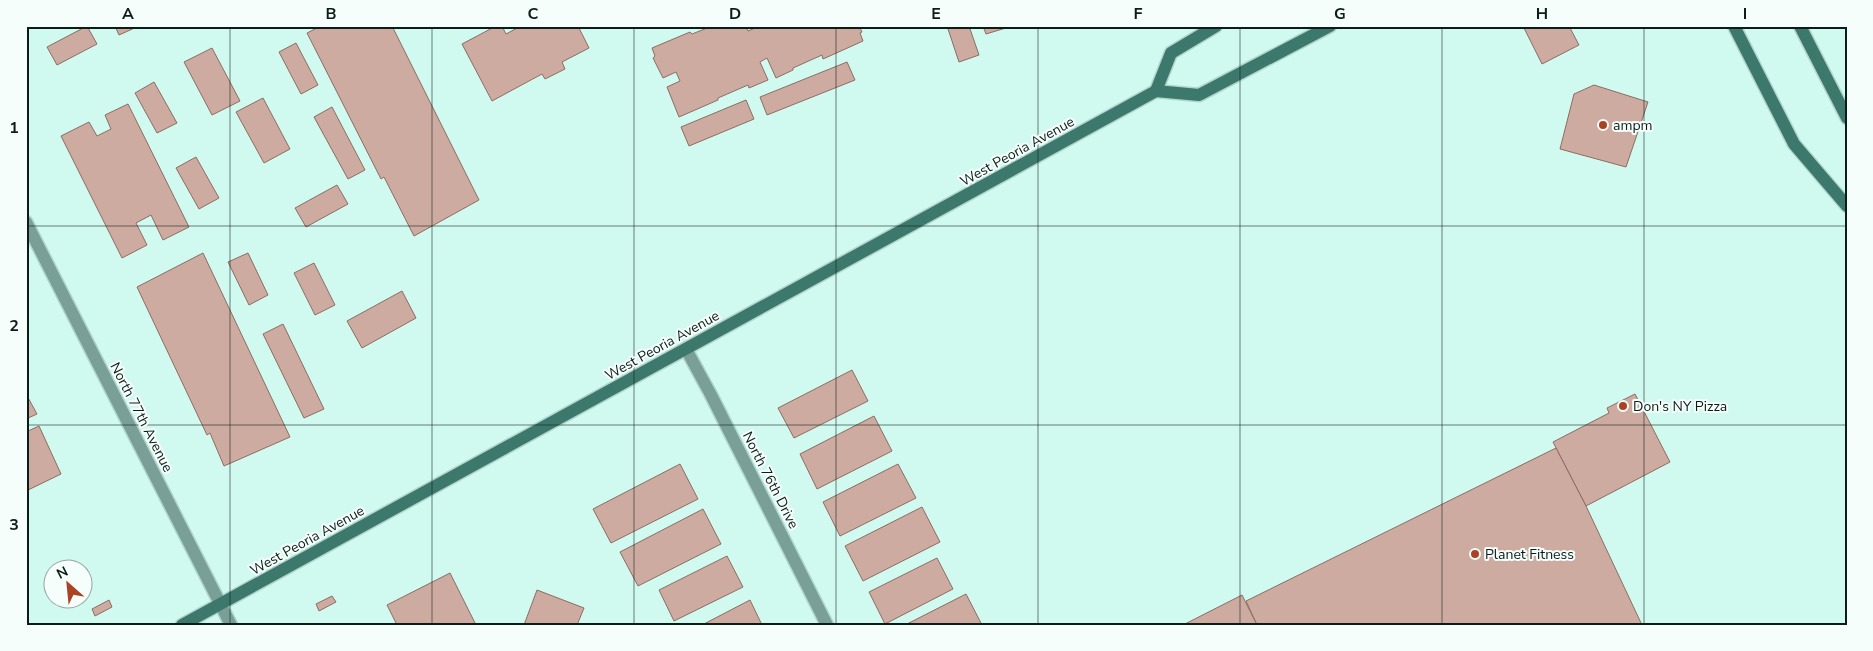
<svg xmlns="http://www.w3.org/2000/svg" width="1873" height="651" font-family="'Nunito Sans',sans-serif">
  <rect width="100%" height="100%" fill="#d0f9ef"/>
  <!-- building -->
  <g fill="#ceaba0" stroke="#8d6c62">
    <path d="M87,26l10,18 -40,21 -10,-18z"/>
    <path d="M115,26h24l-20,9z"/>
    <path d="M321,26h71l87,174 -65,36 -30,-59 -3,2 -74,-146z"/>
    <path d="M496,26h6l4,8 15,-8h57l11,22 -27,14 3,7 -20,10 -3,-5 -50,27 -30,-57z"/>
    <path d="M712,26h34l2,5 7,-3 -1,-2h105l3,6 -2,1 3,8 -40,18 -1,-4 -29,13v2l-17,8 -9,-20 -7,4 8,18 -19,8 -1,-3 -30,13v2l-39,17 -12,-30 13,-6 -4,-9 -13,6 -10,-20 2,-2 -3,-8 38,-16 2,2z"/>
    <path d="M947,26h22l10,29 -20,7z"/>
    <path d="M983,26h25l1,1 -23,7z"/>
    <path d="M1523,26h46l10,19 -37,19z"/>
    <path d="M296,43l22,42 -17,9 -22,-42z"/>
    <path d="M212,48l28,53 -28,14 -28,-53z"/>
    <path d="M847,62l8,18 -88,35 -7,-18z"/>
    <path d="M154,82l23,41 -20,10 -22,-40z"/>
    <path d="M1594,85l54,17 -22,65 -66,-18 14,-55z"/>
    <path d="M263,98l27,51 -26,14 -28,-51z"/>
    <path d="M746,100l8,19 -65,27 -8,-19z"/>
    <path d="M128,104l61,123 -26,13 -12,-25 -15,8 11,22 -25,13 -61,-122 28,-14 8,14 14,-7 -6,-14z"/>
    <path d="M332,107l33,63 -17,9 -34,-62z"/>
    <path d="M196,157l23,41 -20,11 -23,-41z"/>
    <path d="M337,185l11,19 -42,23 -11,-19z"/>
    <path d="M203,253l87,184 -66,29 -14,-33 -3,2 -70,-148z"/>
    <path d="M248,253l20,42 -19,10 -21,-43z"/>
    <path d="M314,263l21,42 -20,10 -21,-42z"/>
    <path d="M402,291l14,27 -54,30 -15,-27z"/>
    <path d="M283,324l41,85 -20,9 -41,-84z"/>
    <path d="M852,370l16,31 -74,37 -16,-30z"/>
    <path d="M26,394l11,20 -11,5z"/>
    <path d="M1635,394l35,68 -84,44 -33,-64 56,-29 -2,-5z"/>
    <path d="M874,416l18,35 -75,38 -17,-35z"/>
    <path d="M39,426l22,48 -35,17v-59z"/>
    <path d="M1556,448l30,58 56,119h-385l-11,-24z"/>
    <path d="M680,464l18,35 -87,44 -18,-34z"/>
    <path d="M898,464l18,34 -76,38 -17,-34z"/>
    <path d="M922,507l18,35 -77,39 -18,-35z"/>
    <path d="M703,509l18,35 -83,42 -18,-34z"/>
    <path d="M727,556l16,31 -69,34 -15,-31z"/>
    <path d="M937,558l16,31 -68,35 -16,-32z"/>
    <path d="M450,573l26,52h-79l-10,-20z"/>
    <path d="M537,590l47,18 -7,17h-53z"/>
    <path d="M966,594l16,31h-77z"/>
    <path d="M1242,595l15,30h-74z"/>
    <path d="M332,596l4,6 -17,9 -3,-7z"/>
    <path d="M109,600l3,7 -17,9 -3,-7z"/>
    <path d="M750,600l12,25h-60z"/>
  </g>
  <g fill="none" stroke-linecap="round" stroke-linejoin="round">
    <!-- minor casing -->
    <g stroke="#b1d6cd" stroke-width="15">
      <g id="minor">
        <path d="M26,222l205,403"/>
        <path d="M686,349l25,46 116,230"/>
      </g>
    </g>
    <!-- secondary casing -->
    <g stroke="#b1d6cd" stroke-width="15">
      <g id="secondary">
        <path d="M1734,26l60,118 53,62"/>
        <path d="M1800,26l47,92"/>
        <path d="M1156,91l15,-38 45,-27"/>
        <path d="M182,625l974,-534 43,4 131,-69"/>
      </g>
    </g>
    <!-- minor -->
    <use href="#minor" stroke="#799f96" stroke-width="12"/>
    <!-- secondary -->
    <use href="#secondary" stroke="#3c796c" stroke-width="12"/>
  </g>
  <!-- grid -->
  <path fill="none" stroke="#0c1c18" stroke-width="1" stroke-opacity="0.55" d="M230,26v599M432,26v599M634,26v599M836,26v599M1038,26v599M1240,26v599M1442,26v599M1644,26v599M26,226h1821M26,425h1821"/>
  <!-- markers -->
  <g fill="#aa4223" stroke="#f6fefc" stroke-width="2">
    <circle cx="1603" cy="125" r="5"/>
    <circle cx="1623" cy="406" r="5"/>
    <circle cx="1475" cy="554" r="5"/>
  </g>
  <g text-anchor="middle" stroke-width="4" stroke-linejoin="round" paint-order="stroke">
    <!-- poi labels -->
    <g font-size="14" fill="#0c1c18" stroke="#f6fefc" text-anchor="start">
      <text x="1613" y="130">ampm</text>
      <text x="1633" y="411">Don's NY Pizza</text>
      <text x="1485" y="559">Planet Fitness</text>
    </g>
    <!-- street labels -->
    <g font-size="14" fill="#0c1c18" stroke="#f6fefc">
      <text transform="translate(1017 151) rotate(-29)" y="5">West Peoria Avenue</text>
      <text transform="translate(662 345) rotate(-29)" y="5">West Peoria Avenue</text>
      <text transform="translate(142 417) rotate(63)" y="5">North 77th Avenue</text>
      <text transform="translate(771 480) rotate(63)" y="5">North 76th Drive</text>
      <text transform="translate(307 540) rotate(-29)" y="5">West Peoria Avenue</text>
    </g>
  </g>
  <!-- border -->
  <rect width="1873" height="651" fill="none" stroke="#f6fefc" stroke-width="55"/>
  <!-- north arrow -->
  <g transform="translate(68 584) rotate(333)"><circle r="24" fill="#f6fefc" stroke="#98a4a1"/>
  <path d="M0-4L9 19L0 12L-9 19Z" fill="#aa4223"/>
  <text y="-8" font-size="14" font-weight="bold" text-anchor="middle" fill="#0c1c18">N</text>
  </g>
  <rect x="28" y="28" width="1818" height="596" fill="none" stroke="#0c1c18" stroke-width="2"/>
  <g font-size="16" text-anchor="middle" font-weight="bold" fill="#0c1c18">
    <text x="128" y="19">A</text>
    <text x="331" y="19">B</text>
    <text x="533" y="19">C</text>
    <text x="735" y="19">D</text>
    <text x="936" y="19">E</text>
    <text x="1138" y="19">F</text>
    <text x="1340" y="19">G</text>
    <text x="1542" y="19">H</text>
    <text x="1745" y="19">I</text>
    <text x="14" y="133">1</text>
    <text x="14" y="331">2</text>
    <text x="14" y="530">3</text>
  </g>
</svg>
